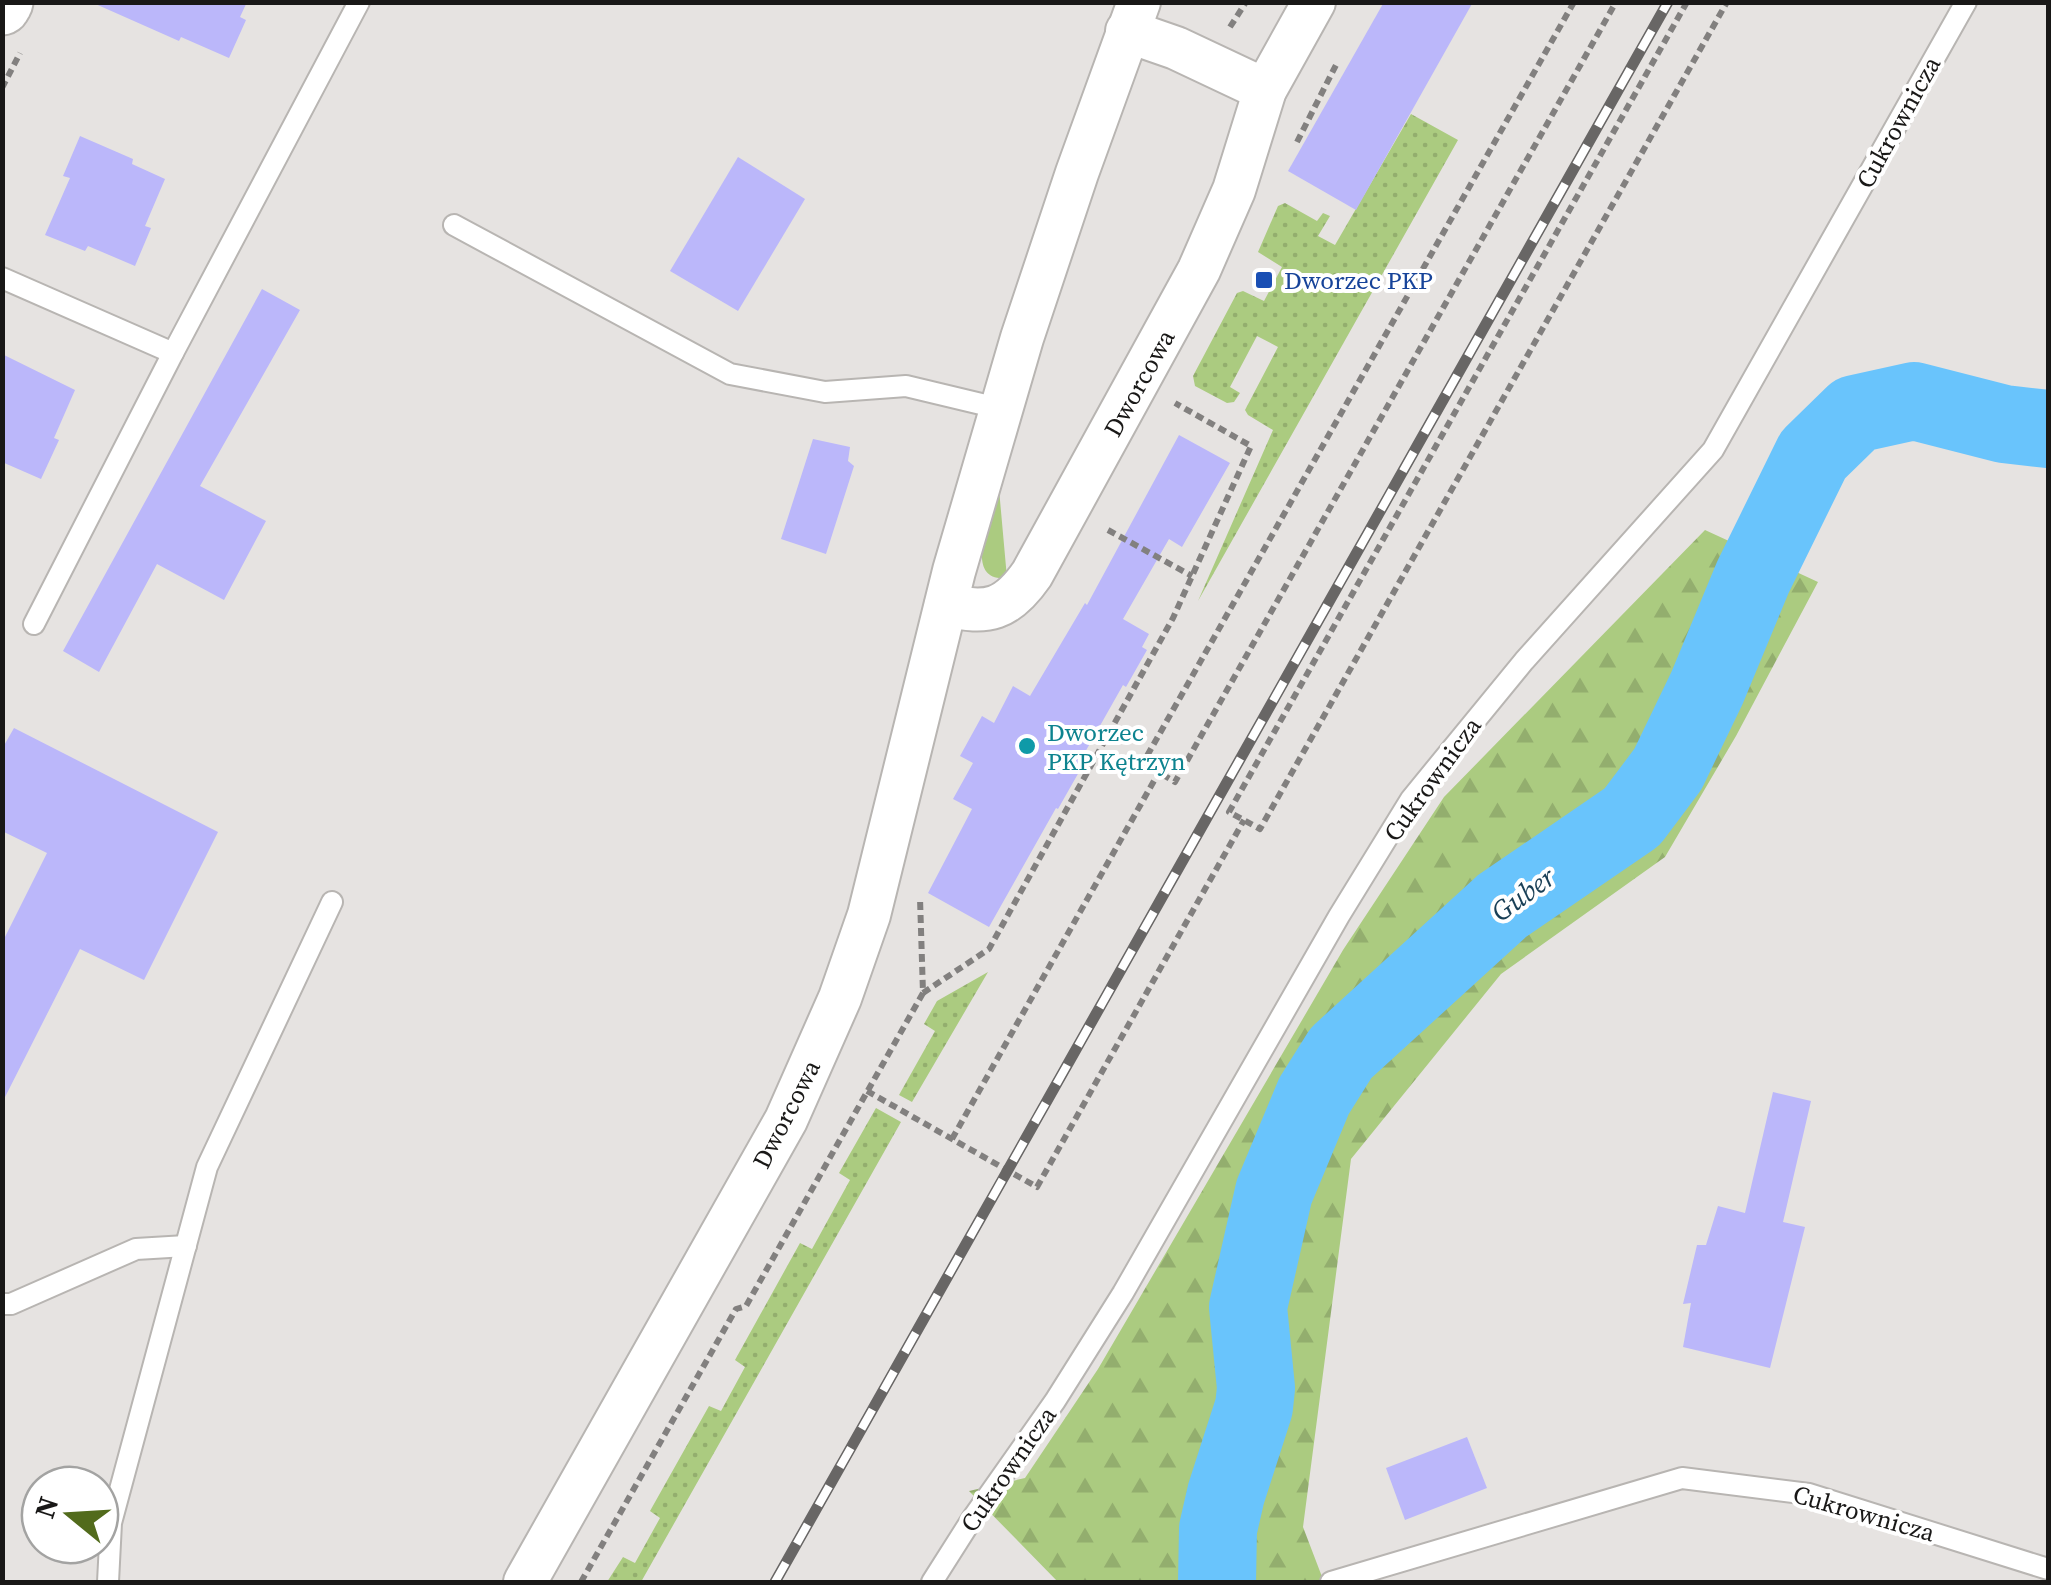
<svg xmlns="http://www.w3.org/2000/svg" width="2051" height="1585" font-family="'Source Serif 4',serif">
  <defs>
    <pattern id="grass-dots" width="8" height="8" patternUnits="userSpaceOnUse" patternTransform="scale(2.5)"><rect width="8" height="8" fill="#abcb80"/><path d="M2 2h.1M6 6h.1" fill="none" stroke="#93ae6e" stroke-width="1.8" stroke-linecap="round"/></pattern>
    <pattern id="forest-firs" width="22" height="20" patternUnits="userSpaceOnUse" patternTransform="scale(2.5)"><rect width="22" height="20" fill="#abcb80"/><path d="M5 1l3.5 6h-7zM16 11l3.5 6h-7z" fill="#93ae6e"/></pattern>
  </defs>
  <rect width="100%" height="100%" fill="#e6e3e1"/>
  <!-- grass -->
  <g fill="url(#grass-dots)">
    <path d="M1411,114l47,26 -260,461 75,-171 -25,-15 -3,-5 33,-63 -21,-11 -27,51 10,6 -6,9 -7,1 -32,-17 -2,-10 44,-83 6,-2 21,10 18,-34 -24,-15 20,-46 7,-3 32,18 6,-8 7,3 -12,20 17,9z"/>
    <path d="M988,972l-76,130 -13,-7 36,-64 -11,-7 13,-23z"/>
    <path d="M876,1108l25,14 -260,460h-34l16,-25 12,6 25,-45 -10,-7 59,-105 12,5 24,-44 -10,-7 65,-117 12,6 38,-69 -11,-7z"/>
  </g>
  <!-- forest -->
  <path fill="url(#forest-firs)" d="M1705,530l113,52 -82,154 -71,121 -164,117 -150,185 -48,368 21,55h-266l-89,-91 56,-13 73,-109 245,-419 101,-153z"/>
  <!-- garden -->
  <path fill="#abcb80" d="M999,489l8,89c-47,5 -15,-66 -8,-89z"/>
  <g fill="none" stroke-linecap="round" stroke-linejoin="round">
    <!-- river -->
    <path stroke="#69c4fc" stroke-width="78" d="M1217,1582l1,-53 8,-35 28,-87 2,-19 -8,-81 26,-115 40,-96 27,-43 161,-147 130,-89 36,-48 39,-81 46,-111 60,-122 42,-41 59,-13 90,23 44,5"/>
  </g>
  <!-- building -->
  <g fill="#bbb7fa">
    <path d="M91,2h156l-7,15 6,3 -17,38 -48,-21 -2,4z"/>
    <path d="M1384,2h89l-117,208 -68,-39z"/>
    <path d="M80,136l53,23 -1,5 33,15 -20,47 6,2 -16,38 -47,-20 -3,5 -40,-16 25,-57 -7,-2z"/>
    <path d="M738,157l67,42 -67,112 -68,-40z"/>
    <path d="M262,289l38,21 -100,176 66,35 -42,79 -67,-36 -58,108 -36,-21z"/>
    <path d="M2,354l73,36 -21,48 5,2 -18,39 -39,-17z"/>
    <path d="M1179,435l51,28 -48,84 -13,-8 -46,80 26,15 -7,13 5,3 -21,37 -3,-2 -48,85 4,2 -21,37 -2,-1 -67,119 -61,-34 44,-84 -19,-10 20,-36 -13,-7 22,-40 12,7 19,-37 17,10 55,-93 2,2z"/>
    <path d="M813,439l37,8 -2,14 6,5 -28,88 -45,-15z"/>
    <path d="M14,728l204,104 -74,148 -64,-31 -78,154v-160l45,-90 -45,-22v-82z"/>
    <path d="M1773,1092l38,9 -28,121 22,5 -35,141 -87,-21 8,-44 -8,1 14,-59h9l12,-39 27,7z"/>
    <path d="M1467,1437l20,51 -82,32 -19,-52z"/>
  </g>
  <g fill="none" stroke-linecap="round" stroke-linejoin="round">
    <!-- lane casing -->
    <g stroke="#b8b5b2" stroke-width="24">
      <g id="lane">
        <path d="M454,225l276,149 95,18 81,-6 96,23"/>
        <path d="M2,278l171,75 186,-351"/>
        <path d="M34,624l139,-271"/>
        <path d="M2,1304h9l125,-55 50,-3"/>
        <path d="M108,1582l3,-59 96,-356 125,-265"/>
        <path d="M932,1582l40,-63 83,-118 68,-108 216,-377 72,-117 113,-138 189,-211 253,-448"/>
        <path d="M1331,1582l351,-104 127,16 239,75"/>
      </g>
    </g>
    <!-- street casing -->
    <g stroke="#b8b5b2" stroke-width="46">
      <g id="street">
        <path d="M1127,31l49,17 89,42"/>
        <path d="M946,605c42,10 61,5 86,-31l167,-304 35,-80 31,-100 49,-88"/>
        <path d="M525,1582l261,-462 54,-122 29,-83 85,-344 68,-233 55,-165 62,-171"/>
      </g>
    </g>
    <!-- secondary casing -->
    <g stroke="#b8b5b2" stroke-width="59">
      <path id="secondary" d="M2,7l3,-5"/>
    </g>
    <!-- path -->
    <g stroke="#82807f" stroke-width="6" stroke-dasharray="8 5" stroke-linecap="butt">
      <path d="M1574,2l-431,761 32,19 441,-780"/>
      <path d="M1687,2l-458,810 31,17 467,-827"/>
      <path d="M1230,27l16,-25"/>
      <path d="M2,88l18,-35"/>
      <path d="M1297,142l39,-77"/>
      <path d="M1108,530l84,46"/>
      <path d="M923,993l66,-44 184,-331 78,-172 -76,-43"/>
      <path d="M867,1091l170,96 207,-367"/>
      <path d="M952,1139l207,-367"/>
      <path d="M581,1582l155,-273 10,-3 177,-313 -3,-95"/>
    </g>
    <!-- lane -->
    <use href="#lane" stroke="#fff" stroke-width="20"/>
    <!-- street -->
    <use href="#street" stroke="#fff" stroke-width="42"/>
    <!-- secondary -->
    <use href="#secondary" stroke="#fff" stroke-width="55"/>
    <!-- rail casing -->
    <g stroke="#686665" stroke-width="11">
      <path id="rail" d="M775,1582l893,-1580"/>
    </g>
    <!-- rail -->
    <use href="#rail" stroke="#fff" stroke-width="8" stroke-dasharray="22" stroke-linecap="butt"/>
  </g>
  <!-- markers -->
  <rect fill="#1a4fb4" stroke="#fff" stroke-width="4" x="1254" y="270" width="20" height="20" rx="5"/>
  <circle fill="#0f9aa8" stroke="#fff" stroke-width="4" cx="1027" cy="746" r="10"/>
  <g text-anchor="middle" stroke-width="8" stroke-linejoin="round" paint-order="stroke">
    <!-- street labels -->
    <g font-size="25" fill="#191817" stroke="#fff">
      <text transform="translate(1898 122) rotate(-61)" y="9">Cukrownicza</text>
      <text transform="translate(1139 383) rotate(-61)" y="9">Dworcowa</text>
      <text transform="translate(1432 779) rotate(-54)" y="9">Cukrownicza</text>
      <text transform="translate(786 1114) rotate(-63)" y="9">Dworcowa</text>
      <text transform="translate(1008 1469) rotate(-55)" y="9">Cukrownicza</text>
      <text transform="translate(1864 1513) rotate(16)" y="9">Cukrownicza</text>
    </g>
    <!-- transit labels -->
    <g font-size="25" fill="#164399" stroke="#fff" text-anchor="start">
      <text x="1284" y="289">Dworzec PKP</text>
    </g>
    <!-- culture labels -->
    <g font-size="25" fill="#0d838f" stroke="#fff" text-anchor="start">
      <text x="1047" y="741">Dworzec<tspan x="1047" dy="29">PKP Kętrzyn</tspan></text>
    </g>
    <!-- water labels -->
    <g font-size="28" font-style="italic" fill="#193f56" stroke="#fff">
      <text transform="translate(1523 894) rotate(-36)" y="10">Guber</text>
    </g>
  </g>
  <!-- border -->
  <rect width="2051" height="1585" fill="none" stroke="#191817" stroke-width="10"/>
  <!-- north arrow -->
  <g transform="translate(70 1515) rotate(288)"><circle r="48" fill="#ffffff" stroke="#a3a3a2" stroke-width="2.5"/>
  <path d="M0-8L18 38L0 25L-18 38Z" fill="#526b1c"/>
  <text y="-15" font-size="28" font-weight="bold" text-anchor="middle" fill="#191817">N</text>
  </g>
</svg>
